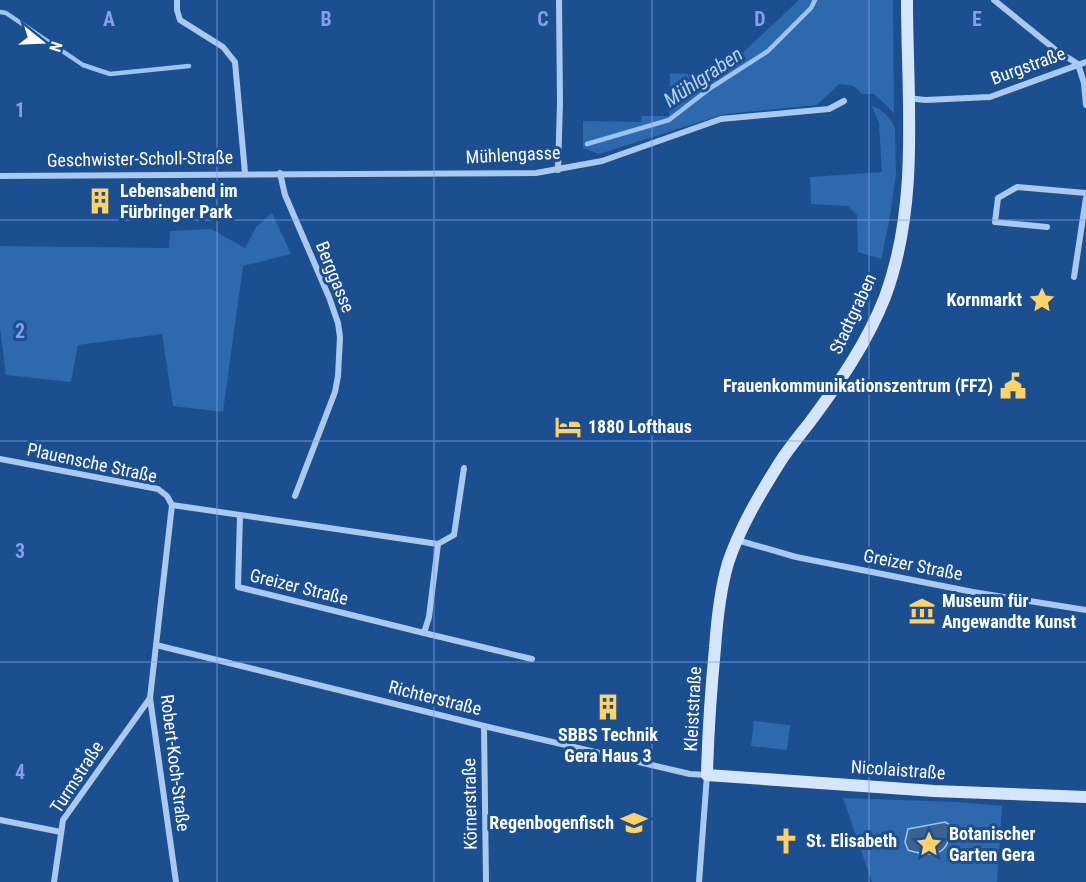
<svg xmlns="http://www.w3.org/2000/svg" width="1086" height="882" font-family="'Roboto Condensed',sans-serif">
  <rect width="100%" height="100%" fill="#1b4f8f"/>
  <!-- green -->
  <g fill="#2e69ad">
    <path d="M799,0h94l1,113 -20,-19h-12l-8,-8 -15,-2 -22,21 -92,9 -126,40 -16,-6v-27l58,1 1,-6h27l1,-43 42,2 23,-15z"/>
    <path d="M872,106c11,3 18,12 23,22l1,46 -7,48 -8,37 -23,-7 -1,-37 -9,-9 -37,-2 -1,-27 72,-5 -3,-48z"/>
    <path d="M272,213l19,41 -48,12 -20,146 -50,-6 -11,-72 -84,11 -7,37 -65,-7 -6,-46v-83l169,2 1,-17 41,-2 34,19 11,-21z"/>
    <path d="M754,721l36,4 -3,25 -36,-4z"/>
    <path d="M843,798l114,4 45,4 -5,76h-125z"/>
  </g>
  <!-- water -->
  <path fill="#3c6290" stroke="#9cc4f0" stroke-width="1.5" d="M945,822l5,3c1,31 -17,33 -42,25l-3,-8 3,-13z"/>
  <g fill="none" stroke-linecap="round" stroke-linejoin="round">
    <!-- stream -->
    <g stroke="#9cc4f0" stroke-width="4.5">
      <path d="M0,12l6,1 77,52 27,9 79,-8"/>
      <path d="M587,144l82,-24 40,-31 59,-38 43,-43 4,-8"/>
    </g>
    <!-- street -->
    <g stroke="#a9c9ee" stroke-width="6">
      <path d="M177,0v10l3,10 43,27 12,15 10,111"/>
      <path d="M994,0l63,51 21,13 6,19 2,22"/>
      <path d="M908,98l17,2 65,-3 96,-35"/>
      <path d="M558,170l2,-67 -1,-103"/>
      <path d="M280,173l5,22 44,102 9,26 2,14 -2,39 -3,16 -40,104"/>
      <path d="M0,176l536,-3 66,-12 119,-42 108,-10 15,-8"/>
      <path d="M1047,227l-52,-5 3,-24 19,-11 69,6"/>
      <path d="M1074,277l12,-79"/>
      <path d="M0,459l158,30 9,7 5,9"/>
      <path d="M172,505l-22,193 26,184"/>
      <path d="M172,505l266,39 16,-9 10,-67"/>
      <path d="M240,515l-2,72 186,46 5,-16 9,-73"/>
      <path d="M737,540l59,17 177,35 113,18"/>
      <path d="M424,633l108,26"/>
      <path d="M156,645l328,81 206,48 17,1 -8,107"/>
      <path d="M484,726l2,156"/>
      <path d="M0,820l61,12"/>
      <path d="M54,882l9,-62 87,-122"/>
    </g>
    <!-- secondary -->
    <path stroke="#d6e6fa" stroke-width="12" d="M907,0c0,98 13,203 -22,297 -18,46 -46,86 -75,125 -10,13 -21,26 -30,40 -20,32 -40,65 -52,101 -8,27 -11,57 -13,85 -4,42 -7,84 -8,127l227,16 152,6"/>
  </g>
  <!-- grid -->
  <path fill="none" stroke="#839eea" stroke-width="1.5" stroke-opacity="0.55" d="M217,0v882M434,0v882M652,0v882M869,0v882M0,220h1086M0,441h1086M0,662h1086"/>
  <!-- icons -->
  <defs>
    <g id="building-bare" transform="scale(2.07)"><path d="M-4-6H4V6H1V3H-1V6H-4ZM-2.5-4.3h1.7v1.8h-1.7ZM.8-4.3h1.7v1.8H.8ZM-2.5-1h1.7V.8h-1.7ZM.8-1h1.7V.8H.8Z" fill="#ffd166" stroke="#1b4f8f" stroke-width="2.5" paint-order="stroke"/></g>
    <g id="sight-bare" transform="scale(2.07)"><path d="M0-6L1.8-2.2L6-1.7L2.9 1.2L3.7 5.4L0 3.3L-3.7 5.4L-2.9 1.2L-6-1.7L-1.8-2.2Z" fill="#ffd166" stroke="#1b4f8f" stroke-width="2.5" paint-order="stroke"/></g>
    <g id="civic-bare" transform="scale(2.07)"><path d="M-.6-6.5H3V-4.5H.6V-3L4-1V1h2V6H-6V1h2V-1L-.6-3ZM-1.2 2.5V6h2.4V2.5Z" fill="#ffd166" stroke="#1b4f8f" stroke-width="2.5" paint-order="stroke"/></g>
    <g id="hotel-bare" transform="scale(2.07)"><path d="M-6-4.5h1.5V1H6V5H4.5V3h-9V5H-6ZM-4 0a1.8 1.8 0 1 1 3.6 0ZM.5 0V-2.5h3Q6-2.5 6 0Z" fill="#ffd166" stroke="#1b4f8f" stroke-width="2.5" paint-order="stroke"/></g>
    <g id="museum-bare" transform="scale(2.07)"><path d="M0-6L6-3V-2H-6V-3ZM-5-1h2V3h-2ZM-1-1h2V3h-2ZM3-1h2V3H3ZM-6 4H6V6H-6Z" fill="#ffd166" stroke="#1b4f8f" stroke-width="2.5" paint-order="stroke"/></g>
    <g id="school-bare" transform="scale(2.07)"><path d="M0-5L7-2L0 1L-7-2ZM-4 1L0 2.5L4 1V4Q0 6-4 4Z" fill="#ffd166" stroke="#1b4f8f" stroke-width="2.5" paint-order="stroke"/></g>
    <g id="church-bare" transform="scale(2.07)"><path d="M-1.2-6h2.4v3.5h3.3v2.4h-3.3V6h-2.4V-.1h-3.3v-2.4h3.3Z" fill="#ffd166" stroke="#1b4f8f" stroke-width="2.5" paint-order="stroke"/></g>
  </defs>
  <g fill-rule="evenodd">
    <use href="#building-bare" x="100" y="201"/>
    <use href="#sight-bare" x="1042" y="300"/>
    <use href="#civic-bare" x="1013" y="386"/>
    <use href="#hotel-bare" x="568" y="427"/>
    <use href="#museum-bare" x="922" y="611"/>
    <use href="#building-bare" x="608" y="707"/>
    <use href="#school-bare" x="634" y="823"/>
    <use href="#church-bare" x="786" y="841"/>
    <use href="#sight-bare" x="929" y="844"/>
  </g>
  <g text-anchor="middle" stroke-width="6" stroke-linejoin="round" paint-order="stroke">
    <!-- street labels -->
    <g font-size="18" fill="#fff" stroke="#1b4f8f">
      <text transform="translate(1028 66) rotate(-20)" y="6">Burgstraße</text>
      <text transform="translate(513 155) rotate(-3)" y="6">Mühlengasse</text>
      <text transform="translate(140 159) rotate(-1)" y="6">Geschwister-Scholl-Straße</text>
      <text transform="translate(335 277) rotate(68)" y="6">Berggasse</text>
      <text transform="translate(853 314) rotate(-65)" y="6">Stadtgraben</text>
      <text transform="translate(92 463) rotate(12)" y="6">Plauensche Straße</text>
      <text transform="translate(913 565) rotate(11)" y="6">Greizer Straße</text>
      <text transform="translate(299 587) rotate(14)" y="6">Greizer Straße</text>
      <text transform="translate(435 698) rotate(14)" y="6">Richterstraße</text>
      <text transform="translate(693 709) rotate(-87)" y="6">Kleiststraße</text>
      <text transform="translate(175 763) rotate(83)" y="6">Robert-Koch-Straße</text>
      <text transform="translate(898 770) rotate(4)" y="6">Nicolaistraße</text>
      <text transform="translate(77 777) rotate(-57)" y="6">Turmstraße</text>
      <text transform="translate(470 804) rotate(-91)" y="6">Körnerstraße</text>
    </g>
    <!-- poi labels -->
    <g font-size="18" font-weight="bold" fill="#fff" stroke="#1b4f8f" text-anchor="start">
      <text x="120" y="197">Lebensabend im<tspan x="120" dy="21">Fürbringer Park</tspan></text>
      <text x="1022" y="306" text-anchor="end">Kornmarkt</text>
      <text x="993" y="392" text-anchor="end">Frauenkommunikationszentrum (FFZ)</text>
      <text x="588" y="433">1880 Lofthaus</text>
      <text x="942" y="607">Museum für<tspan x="942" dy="21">Angewandte Kunst</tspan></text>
      <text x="608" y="741" text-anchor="middle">SBBS Technik<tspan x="608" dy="21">Gera Haus 3</tspan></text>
      <text x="614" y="829" text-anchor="end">Regenbogenfisch</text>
      <text x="949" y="840">Botanischer<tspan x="949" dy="21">Garten Gera</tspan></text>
      <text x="806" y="847">St. Elisabeth</text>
    </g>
    <!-- water labels -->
    <g font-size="20" font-style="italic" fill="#b5d3f5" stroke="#1b4f8f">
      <text transform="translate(703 77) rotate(-34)" y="7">Mühlgraben</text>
    </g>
  </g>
  <g font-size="20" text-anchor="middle" font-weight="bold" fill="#839eea" stroke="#1b4f8f" stroke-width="6" stroke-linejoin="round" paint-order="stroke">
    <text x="109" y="26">A</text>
    <text x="326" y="26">B</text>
    <text x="543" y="26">C</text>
    <text x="760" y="26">D</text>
    <text x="977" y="26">E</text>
    <text x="20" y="117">1</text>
    <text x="20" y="338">2</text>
    <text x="20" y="558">3</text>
    <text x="20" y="779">4</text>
  </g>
  <!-- north arrow -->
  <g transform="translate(42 42) rotate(108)" stroke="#1b4f8f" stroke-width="4.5" paint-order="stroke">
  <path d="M0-4.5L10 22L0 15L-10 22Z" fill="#ffffff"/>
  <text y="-9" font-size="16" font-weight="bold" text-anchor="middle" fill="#ffffff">N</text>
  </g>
</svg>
